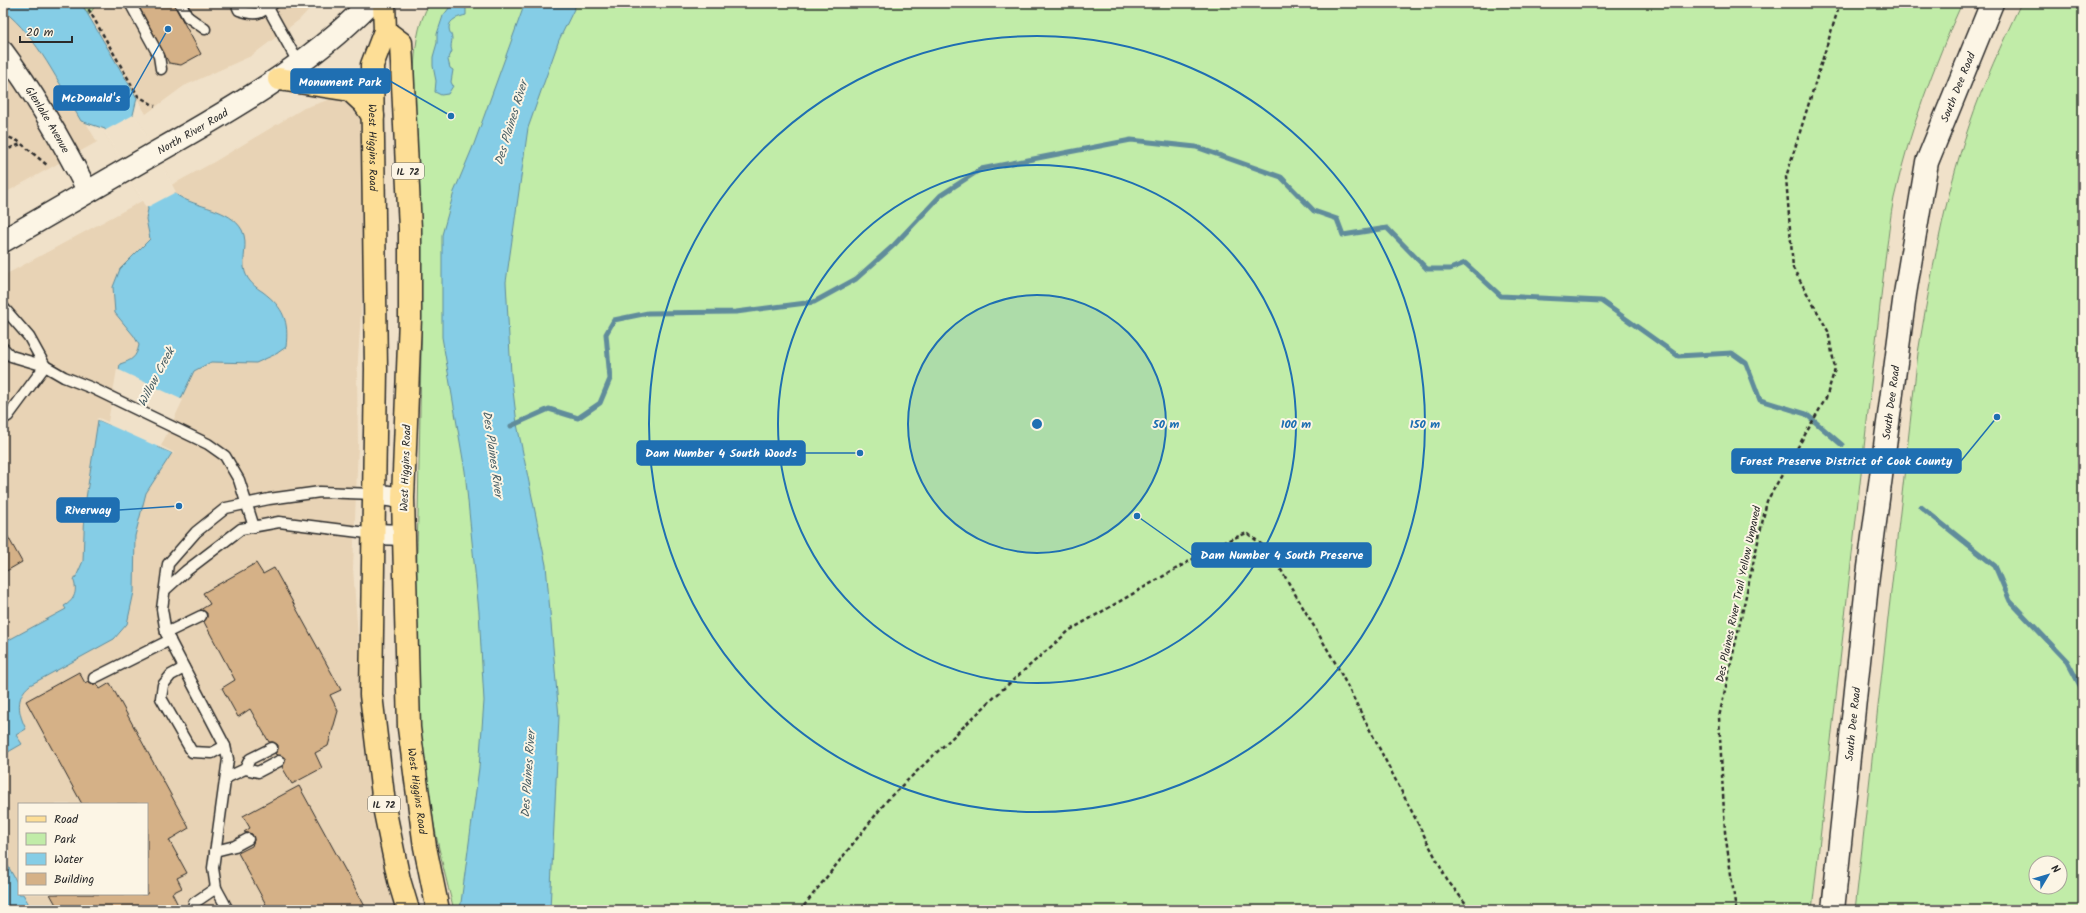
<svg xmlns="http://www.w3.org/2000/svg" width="2086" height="913" font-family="Kalam,sans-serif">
  <rect width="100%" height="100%" fill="#f0e1c9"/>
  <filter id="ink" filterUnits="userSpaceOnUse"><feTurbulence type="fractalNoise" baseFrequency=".025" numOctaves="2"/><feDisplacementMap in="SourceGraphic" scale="8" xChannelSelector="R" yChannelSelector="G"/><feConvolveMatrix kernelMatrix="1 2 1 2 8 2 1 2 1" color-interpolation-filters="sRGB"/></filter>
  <g filter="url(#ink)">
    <!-- built -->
    <g fill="#e8d3b5" fill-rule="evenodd">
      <path d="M3,3l18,5 76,134 -94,52z"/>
      <path d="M97,3h218l-16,17 -48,36 -67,30 -38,28 -57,-99z"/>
      <path d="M334,98l12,4 7,5 10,18 4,91 -10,159 1,70 -5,123 12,166 14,105 18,71h-394v-634l211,-114 90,-54zM19,804h128v90h-128z"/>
    </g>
    <!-- green -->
    <g fill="#c1eca8" stroke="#768c6a" fill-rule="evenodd">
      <path d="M81,3h16l-8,12z"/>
      <path d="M430,3h1532c-29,64 -52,127 -68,195 -4,18 -5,36 -8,54l-74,658h-1358c-15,-57 -28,-116 -34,-176 -7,-73 -4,-147 -2,-220 2,-114 6,-230 1,-344 -2,-46 -15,-128 11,-167z"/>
      <path d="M2021,3h62v907h-228l63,-557c13,-77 26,-154 51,-227 14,-42 33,-83 52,-123zM2036,863h24v24h-24z"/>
    </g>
    <!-- water -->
    <g fill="#85cde6" stroke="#618c9b">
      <path d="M3,3h78l56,95 -4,17c6,12 38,76 44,80 19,13 53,13 65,35 7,13 -1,29 3,42 3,9 10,15 18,20 21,16 26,29 23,55l-10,7 -20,9 -45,-1 -17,9 -36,76 14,6 -26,40 -11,43 -1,56 -7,32 -13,15 -84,46c-15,12 -12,28 -4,44l-10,6 6,9 -19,11v-112l63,-34 -2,-3c11,-6 14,-16 9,-27l3,-2 7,-16 2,-56 13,-85 12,5 10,-61c12,-4 16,-6 19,-19l-5,-9 -19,-23 -2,-26 7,-18 30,-30 -4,-20 2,-10 -43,-80 -24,-8c-23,-39 -42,-82 -78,-111z"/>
      <path d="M453,3h13v12c-7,2 -17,4 -17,13 0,4 3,7 3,10 0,5 -2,8 0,13l-4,9 2,8 3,2 -2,12 2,4 -5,8 -7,1 -6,-3 1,-11 -3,-15v-9l4,-14v-9l6,-18z"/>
      <path d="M525,3h52l-18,37 -31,88 -22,154 5,92 6,50 29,141 13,152 -9,193h-90l19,-142 5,-67 -5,-89 -14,-141 -23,-134v-102l12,-43 20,-48z"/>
      <path d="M3,857l16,29v8h4l9,16h-29z"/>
    </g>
    <!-- pier -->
    <g fill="#f0e1c9">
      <path d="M135,114l41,78 -30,16 -42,-77z"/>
      <path d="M117,369l66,31 -22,46 12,6 1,2 -78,-35 3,-1 9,4z"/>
    </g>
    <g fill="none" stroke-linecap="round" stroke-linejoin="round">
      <!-- stream -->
      <g stroke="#618c9b" stroke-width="5">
        <path d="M511,426l38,-17 29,9 22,-15 10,-24 -4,-45 8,-14 34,-7 88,-1 78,-10 42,-23 38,-34 47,-50 40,-26 150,-29 65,7 85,30 33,34 23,8 6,16 44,-7 40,41h23l15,-6 36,33 100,5 77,55 54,-3 14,10 14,37 46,14 36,31"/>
        <path d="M1921,507l74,59 15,35 57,60 16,30"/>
      </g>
    </g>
    <!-- building -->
    <g fill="#d5b187" stroke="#2b2b2b">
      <path d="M137,3h36l28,51 -20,11 -12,-2z"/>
      <path d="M3,528l19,34 -19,11z"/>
      <path d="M256,563l7,11 11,-6 67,122 -11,5 8,16 -10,35 -13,7 7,15 -30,16 -10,-17 3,-5v-4l-10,-4 3,-5v-4l-5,-3h-4l-19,-33 -12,8 -16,-29 13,-8 -31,-58 3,-5v-4l-7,-3 10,-6 -7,-11z"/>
      <path d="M79,672l6,11 3,-2 5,3h4l3,5 10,-6 79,145 -20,12 18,33 -10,5 5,10 -10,5 6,12 -8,5h-111l-9,-16h97v-90h-65l-56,-103z"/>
      <path d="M299,786l68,124h-98l-31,-57 14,-7 2,-6 -2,-6 -8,-2 6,-4 -7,-12z"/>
    </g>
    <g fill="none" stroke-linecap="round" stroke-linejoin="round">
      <!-- lane casing -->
      <g stroke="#2b2b2b" stroke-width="13">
        <g id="lane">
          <path d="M130,3l29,53 2,13"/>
          <path d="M180,3l8,14 17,12"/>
          <path d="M236,3l3,7c18,6 21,4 35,-7"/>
          <path d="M268,8l31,56"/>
          <path d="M3,307l26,30 16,29"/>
          <path d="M3,348l8,8 34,10 19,11 28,11 116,56 17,12 14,24 15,47"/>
          <path d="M3,419l5,-3 37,-50"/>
          <path d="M166,589l20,-18 55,-42 38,-7 96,12"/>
          <path d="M166,633l35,-17"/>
          <path d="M184,668l-13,7 -8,10 -2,13 31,54 20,1 13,-7"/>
          <path d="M94,678l76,-38"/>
          <path d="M245,769l13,3 21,-11"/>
          <path d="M226,778l19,-9 5,-10 22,-11"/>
          <path d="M215,851l20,-5 13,-7"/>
          <path d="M193,910l1,-7 22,-15"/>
          <path d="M228,910l-12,-22 -3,-20 15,-109 -3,-13 -59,-113 -4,-24 6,-45 28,-32 30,-24 43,-9 51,-7 54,2"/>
        </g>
      </g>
      <!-- street casing -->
      <g stroke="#2b2b2b" stroke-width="23">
        <g id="street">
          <path id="s1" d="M3,51c33,44 60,92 85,141"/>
          <path d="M374,494l29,4"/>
          <path d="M375,534l29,1"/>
        </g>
      </g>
      <!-- secondary casing -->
      <g stroke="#2b2b2b" stroke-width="25">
        <g id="secondary">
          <path id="s2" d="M3,241c51,-29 101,-59 152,-88 76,-43 153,-87 215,-150"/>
          <path id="s3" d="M1833,910l35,-335 37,-281 22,-132 65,-159"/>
        </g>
      </g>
      <!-- primary casing -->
      <g stroke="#2b2b2b" stroke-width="25">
        <g id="primary">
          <path id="s4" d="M384,3l1,28 -13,34 4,304 -5,326 14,117 14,68 9,30"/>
          <path id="s5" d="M385,31l16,12 9,186v89l-7,180 6,230 16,119 13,63"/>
          <path d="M279,79l71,11 14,13 9,13"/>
        </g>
      </g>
      <!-- path -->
      <g stroke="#2b2b2b" stroke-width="2.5" stroke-dasharray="4 3" stroke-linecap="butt">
        <path d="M85,3l53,93 17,10"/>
        <path d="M3,135l15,6 29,24"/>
        <path d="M3,151l18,-7"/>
        <path d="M798,910l5,-3 86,-109 114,-109 67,-59 151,-87 26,-10 23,18 66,113 111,216 20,25 11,5"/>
        <path d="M1736,910l-11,-78 -6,-115 48,-216 59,-103 9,-29 -7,-38 -35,-63 -7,-91 54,-174"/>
      </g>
      <!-- lane -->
      <use href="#lane" stroke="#fcf5e5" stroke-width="10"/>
      <!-- street -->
      <use href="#street" stroke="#fcf5e5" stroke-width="20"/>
      <!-- secondary -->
      <use href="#secondary" stroke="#fcf5e5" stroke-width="22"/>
      <!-- primary -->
      <use href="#primary" stroke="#fdde96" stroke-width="22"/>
    </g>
  </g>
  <!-- distance rings -->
  <circle cx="1037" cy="424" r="129" fill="#1f6fb2" fill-opacity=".12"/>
  <g fill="none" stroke="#1f6fb2" stroke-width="2">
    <circle cx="1037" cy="424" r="129"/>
    <circle cx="1037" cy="424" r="259"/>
    <circle cx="1037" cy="424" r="388"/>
  </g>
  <g text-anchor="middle" stroke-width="4" stroke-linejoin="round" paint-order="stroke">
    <!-- shield labels -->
    <g fill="#fcf5e5" stroke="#6a6863" stroke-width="1">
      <rect x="392" y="163" width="32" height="16" rx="3"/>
      <rect x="368" y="796" width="32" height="16" rx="3"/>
    </g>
    <g font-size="10" font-weight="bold" fill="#2b2b2b">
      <text x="408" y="175">IL 72</text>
      <text x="384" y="808">IL 72</text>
    </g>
    <!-- street labels -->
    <g font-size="11" fill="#2b2b2b" stroke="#fcf5e5">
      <text dy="4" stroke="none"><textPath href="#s3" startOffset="835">South Dee Road</textPath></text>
      <text dy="4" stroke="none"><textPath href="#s1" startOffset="82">Glenlake Avenue</textPath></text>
      <text dy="4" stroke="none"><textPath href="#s2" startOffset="219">North River Road</textPath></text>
      <text dy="4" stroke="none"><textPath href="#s4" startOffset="147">West Higgins Road</textPath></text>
      <text dy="4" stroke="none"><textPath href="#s3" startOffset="511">South Dee Road</textPath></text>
      <text transform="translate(405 468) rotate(-88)" y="4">West Higgins Road</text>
      <text transform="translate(1738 594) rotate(-78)" y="4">Des Plaines River Trail Yellow Unpaved</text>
      <text dy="4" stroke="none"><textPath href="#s3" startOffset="187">South Dee Road</textPath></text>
      <text dy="4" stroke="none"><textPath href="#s5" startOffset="769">West Higgins Road</textPath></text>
    </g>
    <!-- water labels -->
    <g font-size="12" font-style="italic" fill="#465c63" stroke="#fcf5e5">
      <text transform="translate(511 123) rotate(-73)" y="4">Des Plaines River</text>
      <text transform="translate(156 377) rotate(-62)" y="4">Willow Creek</text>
      <text transform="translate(493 454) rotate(82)" y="4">Des Plaines River</text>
      <text transform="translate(528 774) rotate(-86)" y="4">Des Plaines River</text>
    </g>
  </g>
  <circle cx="1037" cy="424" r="6" fill="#1f6fb2" stroke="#fcf5e5" stroke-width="2"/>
  <g font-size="12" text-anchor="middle" font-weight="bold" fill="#1f6fb2" stroke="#fcf5e5" stroke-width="4" stroke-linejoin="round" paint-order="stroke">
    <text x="1166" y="428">50 m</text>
    <text x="1296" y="428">100 m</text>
    <text x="1425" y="428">150 m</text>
  </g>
  <!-- callouts -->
  <path fill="none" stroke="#1f6fb2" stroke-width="1.5" d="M451 116L390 81M168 29L129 98M860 453L805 453M1997 417L1961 461M179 506L119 510M1137 516L1192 555"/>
  <g fill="#1f6fb2" stroke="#fcf5e5" stroke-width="1.5">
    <circle cx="451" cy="116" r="4"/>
    <circle cx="168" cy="29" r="4"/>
    <circle cx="860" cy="453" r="4"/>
    <circle cx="1997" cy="417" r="4"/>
    <circle cx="179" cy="506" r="4"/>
    <circle cx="1137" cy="516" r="4"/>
  </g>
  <g fill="#1f6fb2" stroke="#1f6fb2" stroke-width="1.5">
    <rect x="291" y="69" width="99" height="24" rx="4"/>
    <rect x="54" y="86" width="75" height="24" rx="4"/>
    <rect x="637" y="441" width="168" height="24" rx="4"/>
    <rect x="1732" y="449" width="229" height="24" rx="4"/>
    <rect x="57" y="498" width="62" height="24" rx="4"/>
    <rect x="1192" y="543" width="179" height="24" rx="4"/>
  </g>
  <g font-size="12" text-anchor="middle" font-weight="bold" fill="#fff">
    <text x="340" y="86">Monument Park</text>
    <text x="91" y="102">McDonald's</text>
    <text x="721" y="457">Dam Number 4 South Woods</text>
    <text x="1846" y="465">Forest Preserve District of Cook County</text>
    <text x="88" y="514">Riverway</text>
    <text x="1282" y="559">Dam Number 4 South Preserve</text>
  </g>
  <!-- margin -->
  <rect width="2086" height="913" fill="none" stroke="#fcf5e5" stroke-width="16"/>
  <rect x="8" y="8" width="2070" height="897" fill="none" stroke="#2b2b2b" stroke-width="1.5" filter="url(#ink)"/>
  <!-- legend -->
  <rect x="18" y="803" width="130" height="92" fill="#fcf5e5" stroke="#a8a49b"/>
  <rect x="26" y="816" width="20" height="6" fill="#fdde96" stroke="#a8a49b"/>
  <text x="54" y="823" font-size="12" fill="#2b2b2b">Road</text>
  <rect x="26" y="833" width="20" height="12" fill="#c1eca8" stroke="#a8a49b"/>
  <text x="54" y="843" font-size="12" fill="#2b2b2b">Park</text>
  <rect x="26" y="853" width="20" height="12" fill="#85cde6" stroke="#a8a49b"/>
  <text x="54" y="863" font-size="12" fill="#2b2b2b">Water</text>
  <rect x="26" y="873" width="20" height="12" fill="#d5b187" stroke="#a8a49b"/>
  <text x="54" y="883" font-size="12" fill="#2b2b2b">Building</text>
  <!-- north arrow -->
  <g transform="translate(2048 875) rotate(52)"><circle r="19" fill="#fcf5e5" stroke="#a8a49b"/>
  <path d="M0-3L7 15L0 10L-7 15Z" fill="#1f6fb2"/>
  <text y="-6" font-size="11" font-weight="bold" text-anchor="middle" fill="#2b2b2b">N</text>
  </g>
  <!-- scale -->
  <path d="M20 36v6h52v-6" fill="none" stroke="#2b2b2b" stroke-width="2"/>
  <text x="26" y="36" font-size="12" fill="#2b2b2b" stroke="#fcf5e5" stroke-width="3" paint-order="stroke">20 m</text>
</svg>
